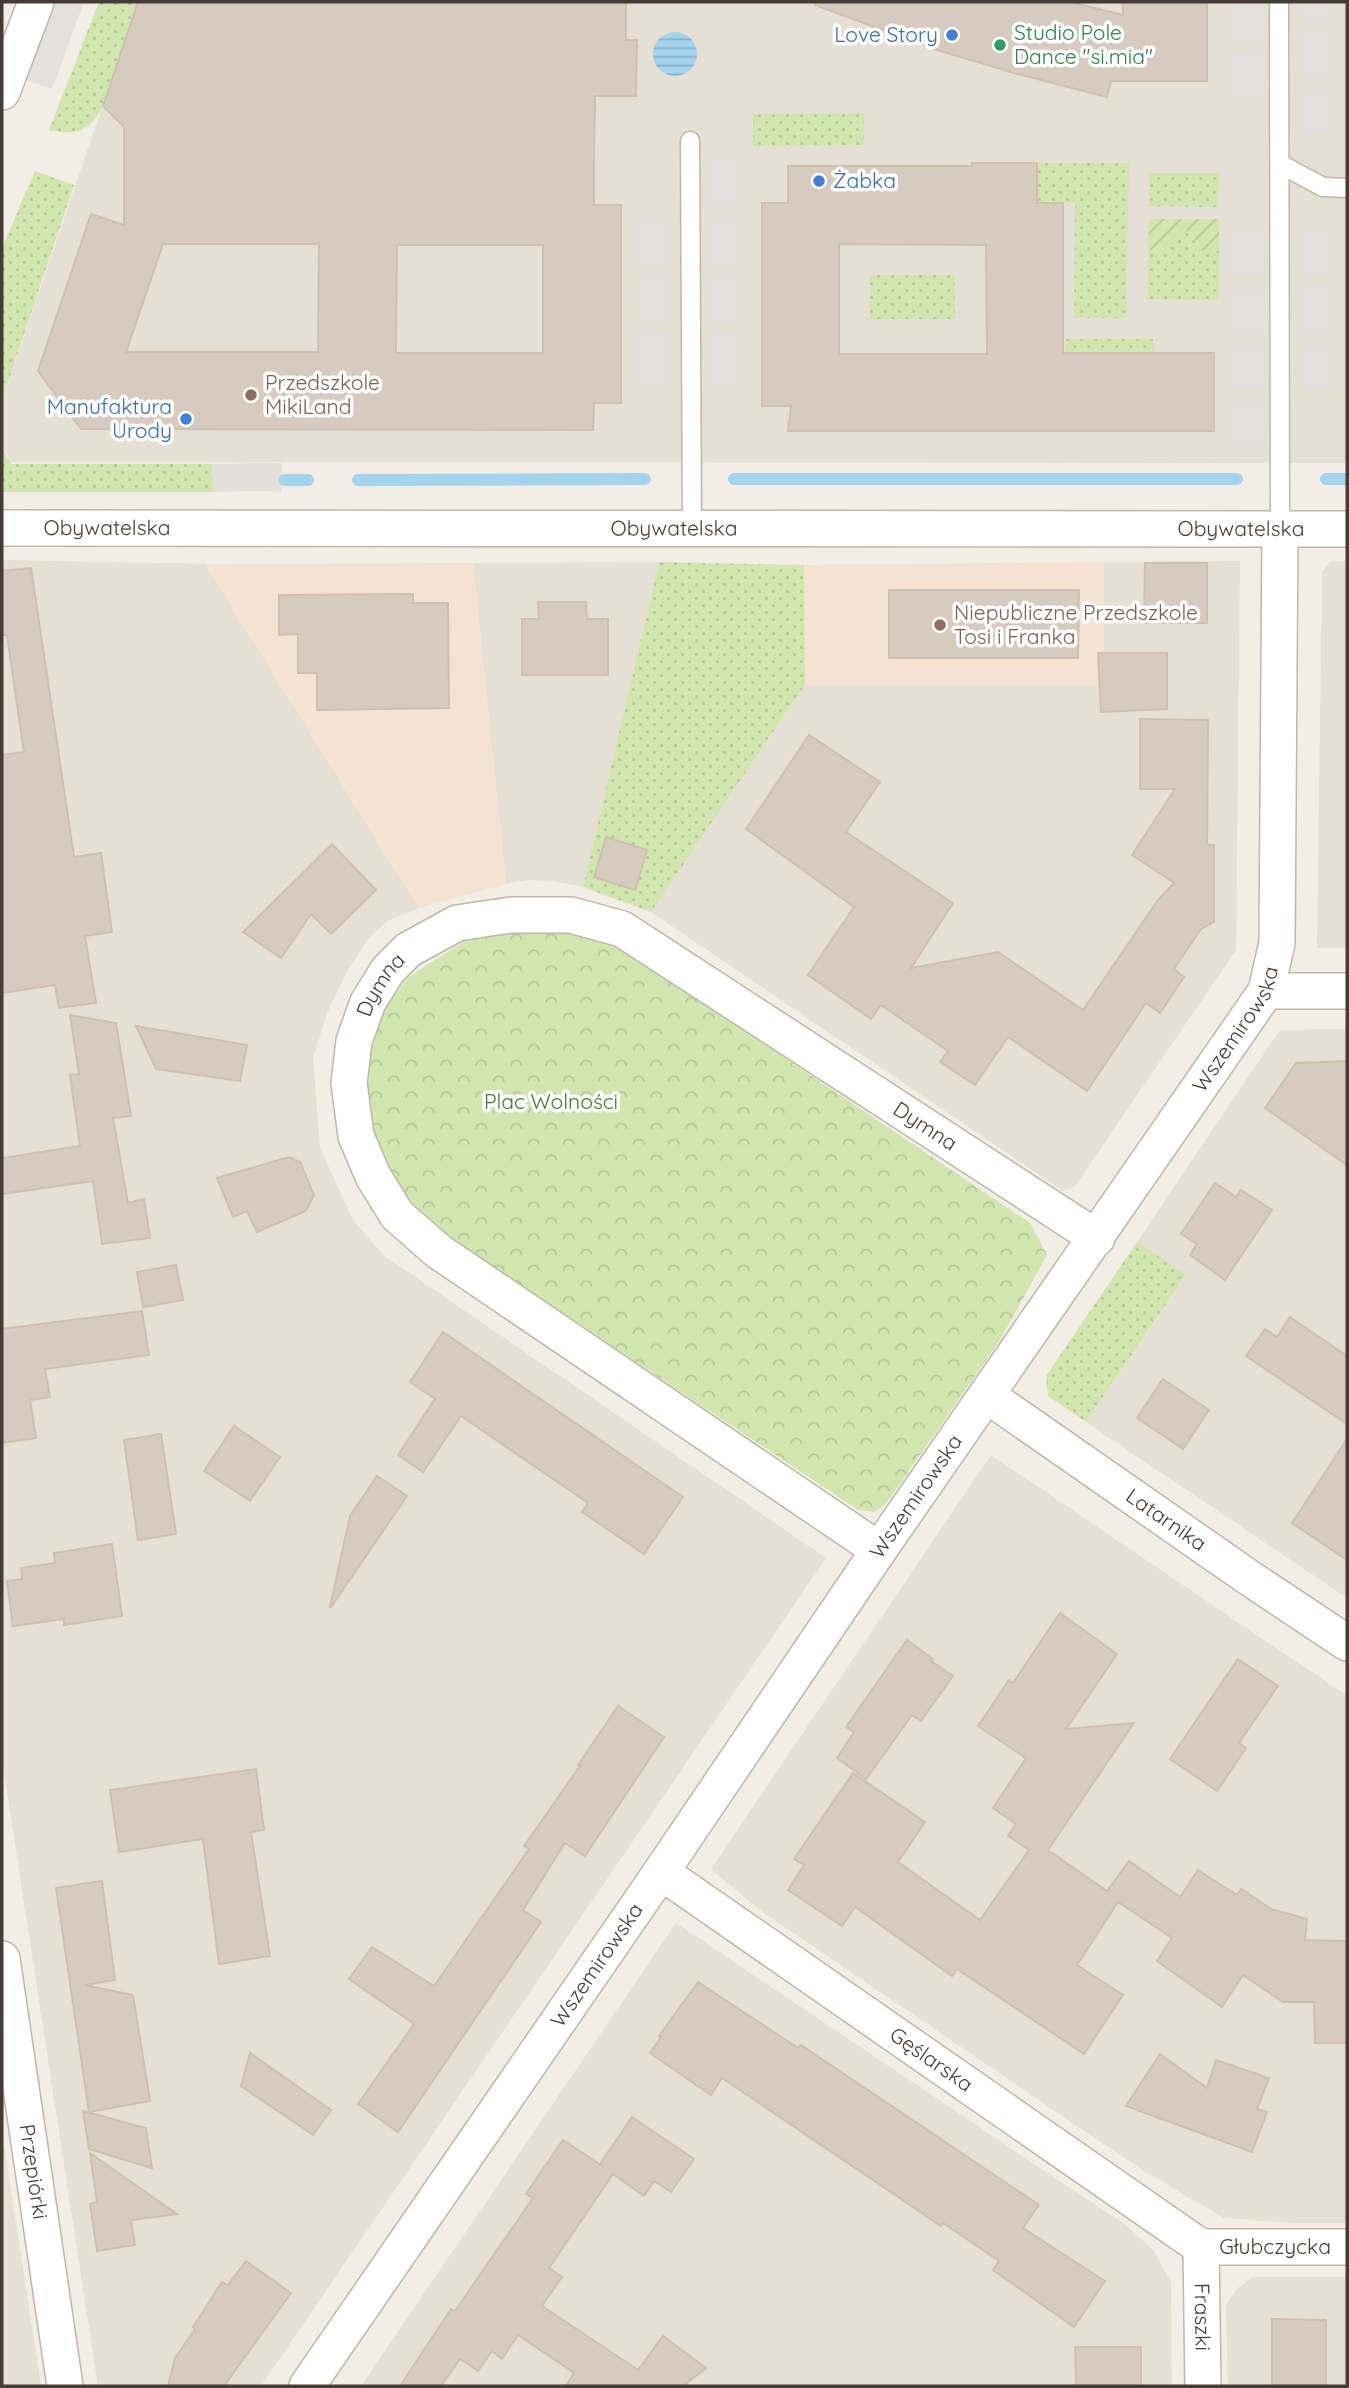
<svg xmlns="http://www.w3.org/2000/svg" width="1349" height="2388" font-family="Quicksand,sans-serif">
  <defs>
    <pattern id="grass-dots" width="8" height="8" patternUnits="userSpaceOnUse" patternTransform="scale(1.75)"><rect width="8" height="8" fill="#d1e6af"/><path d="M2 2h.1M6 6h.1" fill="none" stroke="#b5c697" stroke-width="1.8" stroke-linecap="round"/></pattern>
    <pattern id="park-crowns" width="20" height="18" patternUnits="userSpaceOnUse" patternTransform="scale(1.75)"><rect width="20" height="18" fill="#d1e6af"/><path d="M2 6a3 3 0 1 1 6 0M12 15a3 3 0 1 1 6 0" fill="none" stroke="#b5c697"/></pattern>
    <pattern id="garden-furrows" width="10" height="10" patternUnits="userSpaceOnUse" patternTransform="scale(1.75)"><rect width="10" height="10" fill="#d1e6af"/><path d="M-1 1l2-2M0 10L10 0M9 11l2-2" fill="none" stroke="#b5c697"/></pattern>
    <pattern id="water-rules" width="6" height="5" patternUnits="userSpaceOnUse" patternTransform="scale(1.75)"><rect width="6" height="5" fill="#a3d4ee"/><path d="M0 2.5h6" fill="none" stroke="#87adc2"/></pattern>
  </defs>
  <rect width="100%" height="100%" fill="#f2ede5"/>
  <!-- residential -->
  <g fill="#e6dfd4">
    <path d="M138,2h1209v461l-1335,-1 -10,-15v-46z"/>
    <path d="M2,560l203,4 214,344 -32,13 -19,18 -19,29 -22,45 -14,45 7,90 33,72 30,35 443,303 -565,828h-163l-96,-627z"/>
    <path d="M1240,561l-4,389 -161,236 -12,5 -412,-279 154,-227h298l1,-123z"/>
    <path d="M1347,561v387h-30l5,-376 8,-10z"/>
    <path d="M659,562l-76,325 -30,-6 -25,-1 -22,4 -33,-321z"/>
    <path d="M1347,1029v569l-261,-176 100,-146 -49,-34 143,-212z"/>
    <path d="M991,1455l356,241v527h-54l-69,-5 -80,-47 -114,-77 -273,-186 -46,-39z"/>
    <path d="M676,1923l452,304 26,24 17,32 1,103h-811z"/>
    <path d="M2,2132l39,254h-39z"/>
    <path d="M1253,2277h94v109h-119l-2,-81 12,-17z"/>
  </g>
  <!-- commercial -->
  <g fill="#f4e3d1">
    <path d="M1104,562v123h-299l-1,-120z"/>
    <path d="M473,563l33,321 -87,24 -214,-344z"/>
  </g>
  <!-- industrial -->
  <path fill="#e4dfda" d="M282,463l-1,28 -68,1 -1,-28z"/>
  <!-- grass -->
  <g fill="url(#grass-dots)">
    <path d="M99,2h39l-35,104c-13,25 -27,30 -54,24z"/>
    <path d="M864,113v32l-111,1v-32z"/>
    <path d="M1038,163h91l-3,155h-52l1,-115 -37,-1z"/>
    <path d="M35,171l39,14 -72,215v-152z"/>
    <path d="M1149,173h70l-1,34 -69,-1z"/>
    <path d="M1185,229l26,25 8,-1v47l-71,-1v-50l11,3c12,-6 15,-16 26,-23z"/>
    <rect x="870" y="275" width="85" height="44"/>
    <path d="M1066,339h87l1,13h-88z"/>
    <path d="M2,449l10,15h200l1,28h-211z"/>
    <path d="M659,562l145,3 1,120 -154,227 -68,-25z"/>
    <path d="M1137,1242l49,33 -100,147 -38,-26 -2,-20z"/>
  </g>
  <!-- park -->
  <path fill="url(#park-crowns)" d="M502,929l69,1 38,9 421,284 17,32 -47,85 -105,151 -9,13 -12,8 -16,-2 -431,-288 -46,-60 -12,-51 -4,-50 14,-45 28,-38 56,-36z"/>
  <!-- garden -->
  <path fill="url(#garden-furrows)" d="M1149,219h70v34l-8,1 -12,-5 -5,-12 -9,-8c-11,7 -14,17 -26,23l-11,-3z"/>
  <!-- parking -->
  <g fill="#e3e0dd">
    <path d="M53,2h31l-32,87 -28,-10z"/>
    <rect x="1232" y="2" width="31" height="38"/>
    <path d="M1301,2h30v19l-31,-1z"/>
    <path d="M1300,33h32l-1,44h-30z"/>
    <rect x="1232" y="53" width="31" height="44"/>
    <path d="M1301,90h30l1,44h-32z"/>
    <path d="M708,161h31l1,44h-32z"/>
    <path d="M639,218l31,1v44h-31z"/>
    <rect x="709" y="218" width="30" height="45"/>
    <rect x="1232" y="232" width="31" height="44"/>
    <rect x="1301" y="232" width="31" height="44"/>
    <path d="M639,275h31l-1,44h-30z"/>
    <path d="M708,275h32l-1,44 -30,1z"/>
    <rect x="1301" y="289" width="31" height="45"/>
    <rect x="1232" y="290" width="31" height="44"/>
    <path d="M639,330l31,1v53h-32z"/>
    <rect x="709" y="332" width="30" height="51"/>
    <rect x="1232" y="346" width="31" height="44"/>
    <rect x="1301" y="347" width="31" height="42"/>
    <rect x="1232" y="402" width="31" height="44"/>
  </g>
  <!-- water -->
  <circle fill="url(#water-rules)" cx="675" cy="54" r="22"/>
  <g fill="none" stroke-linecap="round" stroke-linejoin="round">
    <!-- stream -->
    <g stroke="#a3d4ee" stroke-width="12">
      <path d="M734,479h503"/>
      <path d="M1326,479h21"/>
      <path d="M285,480h23"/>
      <path d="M358,480l287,-1"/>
    </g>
  </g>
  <!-- building -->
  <g fill="#d6cbbe" stroke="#cec0af" stroke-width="2" fill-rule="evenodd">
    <path d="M138,2h488v38h11l-1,56h-41l-1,68v41h27v198h-27l-1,27 -512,-1 -43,-58 53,-157 33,11v-98l-21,-21zM163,244h156l-1,108h-192zM397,245h146v108h-147z"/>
    <path d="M816,2h255l52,13v-13h84v79h-96l-4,16 -93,-24 -83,-25 -116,-43z"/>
    <path d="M972,163h65v40h26v150h151v78h-426l3,-25h-29v-203h26v-37h184zM839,244l147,1 1,109h-148z"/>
    <path d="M1145,563h62v60h-63z"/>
    <path d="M31,568l43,289 27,-4 11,79 -27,4 11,67 -37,5 -4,-23 -53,8v-238l22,-3 -17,-117h-5v-64z"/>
    <path d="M889,590h190l-1,68h-189z"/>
    <path d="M413,594v9h35l1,105 -132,2v-37h-19v-39l-19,1v-40z"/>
    <path d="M538,602h48l1,17h21v56h-86v-56h17z"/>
    <path d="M1098,653h69v56l-66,3z"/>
    <path d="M1140,719l68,1 -1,125h7v77l-13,7 -27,40 10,8 -24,36 -14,-10 -59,88 -79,-54 -33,48 -35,-23 8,-11 -67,-46 -10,14 -63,-44 46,-68 -108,-78 63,-94 71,47 -34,50 107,71 -42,65 87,-16 85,58 75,-110 16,-17 -42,-28 43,-66h-35z"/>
    <path d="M606,837l41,13 -12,40 -41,-13z"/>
    <path d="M332,844l44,46 -45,44 -20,-20 -30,44 -38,-26z"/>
    <path d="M70,1015l46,8 15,93 -18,2 15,85 16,-4 6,39 -48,6 -9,-63 -91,13v-36l78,-12 -10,-71 9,-1z"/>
    <path d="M136,1026l111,19 -7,36 -84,-12z"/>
    <path d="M1347,1061v104l-82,-57 31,-45z"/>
    <path d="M289,1157l11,5 14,33 -8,16 -49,21 -10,-21 -14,6 -16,-39z"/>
    <path d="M1215,1183l21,14 5,-7 31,20 -47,70 -35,-25 7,-11 -16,-10z"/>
    <path d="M176,1265l7,35 -40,7 -6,-35z"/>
    <path d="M142,1311l7,44 -104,14 5,28 -20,3 6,38 -34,5v-114z"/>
    <path d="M1290,1317l57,39v68l-101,-68 19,-27 12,8z"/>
    <path d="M443,1332l240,165 -39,57 -62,-42 6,-9 -127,-87 -38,56 -25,-17 37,-56 -25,-17z"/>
    <path d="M1163,1379l46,31 -26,39 -46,-31z"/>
    <path d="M234,1426l46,31 -30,44 -46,-30z"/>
    <path d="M161,1434l15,100 -38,6 -14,-100z"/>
    <path d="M1347,1439v121l-55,-37z"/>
    <path d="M377,1476l30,20 -76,111h-1l20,-91z"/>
    <path d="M112,1544l10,72 -58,9v-6l-51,7 -6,-45 15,-2 -1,-11 34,-5 -1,-10z"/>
    <path d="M1060,1613l57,41 -51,75 68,-6 -86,127 59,41 22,-30 51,36 18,-27 39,25 4,-6 30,20 36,10 -2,21 42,1v102h-32l-1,-41h-31l-40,-27 -21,32 -65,-46 15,-23 -54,-36 -41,63 46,30 -39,59 -127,-85 -5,7 -97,-69 -13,19 -54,-36 16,-25 -10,-6 59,-86 72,49 -27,40 82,58 49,-70 -21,-14 8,-12 -23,-16 33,-50 -48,-32 31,-46 4,3z"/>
    <path d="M907,1640l26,19 -2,2 22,15 -32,45 -9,-6 -46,64 -29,-21 17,-26 -8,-5z"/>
    <path d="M1238,1659l40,27 -39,57 7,5 -29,43 -47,-32z"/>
    <path d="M618,1706l46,31 -79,119 -20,-13 -42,67 18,12 -143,210 -40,-28 56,-80 -65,-45 23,-32 62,39 95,-137 -5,-3 56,-80 -2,-1z"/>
    <path d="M256,1769l8,61 -13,2 19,124 -51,8 -16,-125 -84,13 -9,-62z"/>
    <path d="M102,1881l13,99 -30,5 48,10 17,106 -61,11 -33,-224z"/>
    <path d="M698,1982l100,66 3,-3 238,160 -16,23 82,53 -31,46 -81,-57 6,-9 -56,-38 -2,3 -219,-148 -11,17 -61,-42 11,-16 -2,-1z"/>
    <path d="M250,2053l81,57 -18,25 -72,-49z"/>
    <path d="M1160,2054l47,34 9,-28 53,18 -12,31 10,3 -15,40 -126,-46z"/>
    <path d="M83,2111l63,17 6,40 -63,-19z"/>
    <path d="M632,2117l62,42 -23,33 -17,-11 -10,15 -31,-22 -64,94 13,9 -20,29 96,64 25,-34 43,32 -23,18h-117l8,-13 -56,-38 -16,24 -10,-8 -14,20 -18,-12 -19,27h-41l51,-77 4,2 78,-113 -7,-4 37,-54 41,27 -4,-3z"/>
    <path d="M90,2153l87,61 -46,6 4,25 -38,6 -7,-47 7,-2z"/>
    <path d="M246,2261l45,32 -67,93h-56l7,-28 20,-29 -2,-2 29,-45 6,3z"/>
    <path d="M1272,2319l54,1v66h-54z"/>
    <path d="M1075,2347h66v39h-65z"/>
  </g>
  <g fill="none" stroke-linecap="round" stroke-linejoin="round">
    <!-- lane casing -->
    <g stroke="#c0b7ab" stroke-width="21">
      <g id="lane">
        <path d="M1279,2l1,527"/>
        <path d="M690,141l2,388"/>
        <path d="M1280,164l43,23 24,1"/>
      </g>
    </g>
    <!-- street casing -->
    <g stroke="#c0b7ab" stroke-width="38">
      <g id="street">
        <path d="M2,92l34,-90"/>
        <path id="s1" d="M2,528l1345,1"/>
        <path d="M1266,991h81"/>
        <path id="s2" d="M988,1396l260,181 99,66"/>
        <path id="s3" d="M879,1550l-441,-299 -41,-36 -24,-39 -17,-40 -7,-53 5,-42 14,-39 20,-32 20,-20 49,-27 54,-8h60l51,14 475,309"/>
        <path id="s4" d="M661,1872l540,375"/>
        <path id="s5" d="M2,1959l63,427"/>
        <path id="s6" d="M1201,2247h146"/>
        <path id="s7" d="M1201,2247l2,139"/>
        <path id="s8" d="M307,2386l354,-514 218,-322 387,-559 11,-48 3,-414"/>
      </g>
    </g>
    <!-- lane -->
    <use href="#lane" stroke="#fff" stroke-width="18"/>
    <!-- street -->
    <use href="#street" stroke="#fff" stroke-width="35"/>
  </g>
  <!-- markers -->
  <g fill="#3f7fe0" stroke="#fff" stroke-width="2.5">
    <circle cx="952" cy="35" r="7"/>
    <circle cx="819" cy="181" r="7"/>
    <circle cx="186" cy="419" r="7"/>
  </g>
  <circle fill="#2e9e5b" stroke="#fff" stroke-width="2.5" cx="1000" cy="45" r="7"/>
  <g fill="#8d6e63" stroke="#fff" stroke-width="2.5">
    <circle cx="251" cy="395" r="7"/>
    <circle cx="940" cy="625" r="7"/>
  </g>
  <g text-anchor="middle" stroke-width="7" stroke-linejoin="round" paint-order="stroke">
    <!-- leisure labels -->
    <g font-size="21" fill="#27864d" stroke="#fff" text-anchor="start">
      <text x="1014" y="40">Studio Pole<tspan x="1014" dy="24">Dance "si.mia"</tspan></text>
    </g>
    <!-- shop labels -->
    <g font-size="21" fill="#366cbe" stroke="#fff" text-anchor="end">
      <text x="938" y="42">Love Story</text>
      <text x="833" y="188" text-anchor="start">Żabka</text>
      <text x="172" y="414">Manufaktura<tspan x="172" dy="24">Urody</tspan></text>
    </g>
    <!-- education labels -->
    <g font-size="21" fill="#785e54" stroke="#fff" text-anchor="start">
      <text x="265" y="390">Przedszkole<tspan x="265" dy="24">MikiLand</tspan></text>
      <text x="954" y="620">Niepubliczne Przedszkole<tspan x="954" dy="24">Tosi i Franka</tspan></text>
    </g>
    <!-- street labels -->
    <g font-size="21" fill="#453d35" stroke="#fff">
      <text dy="7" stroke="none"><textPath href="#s1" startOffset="105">Obywatelska</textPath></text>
      <text dy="7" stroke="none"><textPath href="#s1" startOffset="672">Obywatelska</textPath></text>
      <text dy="7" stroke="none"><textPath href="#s1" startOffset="1239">Obywatelska</textPath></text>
      <text dy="7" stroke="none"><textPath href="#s3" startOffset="835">Dymna</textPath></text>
      <text dy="7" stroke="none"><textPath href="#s8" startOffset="1645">Wszemirowska</textPath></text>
      <text dy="7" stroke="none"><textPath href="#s3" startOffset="1465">Dymna</textPath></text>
      <text dy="7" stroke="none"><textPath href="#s8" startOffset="1078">Wszemirowska</textPath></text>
      <text dy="7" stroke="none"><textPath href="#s2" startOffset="217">Latarnika</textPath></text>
      <text dy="7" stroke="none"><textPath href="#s8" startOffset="511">Wszemirowska</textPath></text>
      <text dy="7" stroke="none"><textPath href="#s4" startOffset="329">Gęślarska</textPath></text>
      <text dy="7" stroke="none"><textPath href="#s5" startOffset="215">Przepiórki</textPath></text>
      <text dy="7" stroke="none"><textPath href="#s6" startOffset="74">Głubczycka</textPath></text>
      <text dy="7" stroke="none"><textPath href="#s7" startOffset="70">Fraszki</textPath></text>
    </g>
    <!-- park labels -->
    <g font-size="21" fill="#4b752a" stroke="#fff">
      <text x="551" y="1109">Plac Wolności</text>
    </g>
  </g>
  <!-- border -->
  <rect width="1349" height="2388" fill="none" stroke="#453d35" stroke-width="7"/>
</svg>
